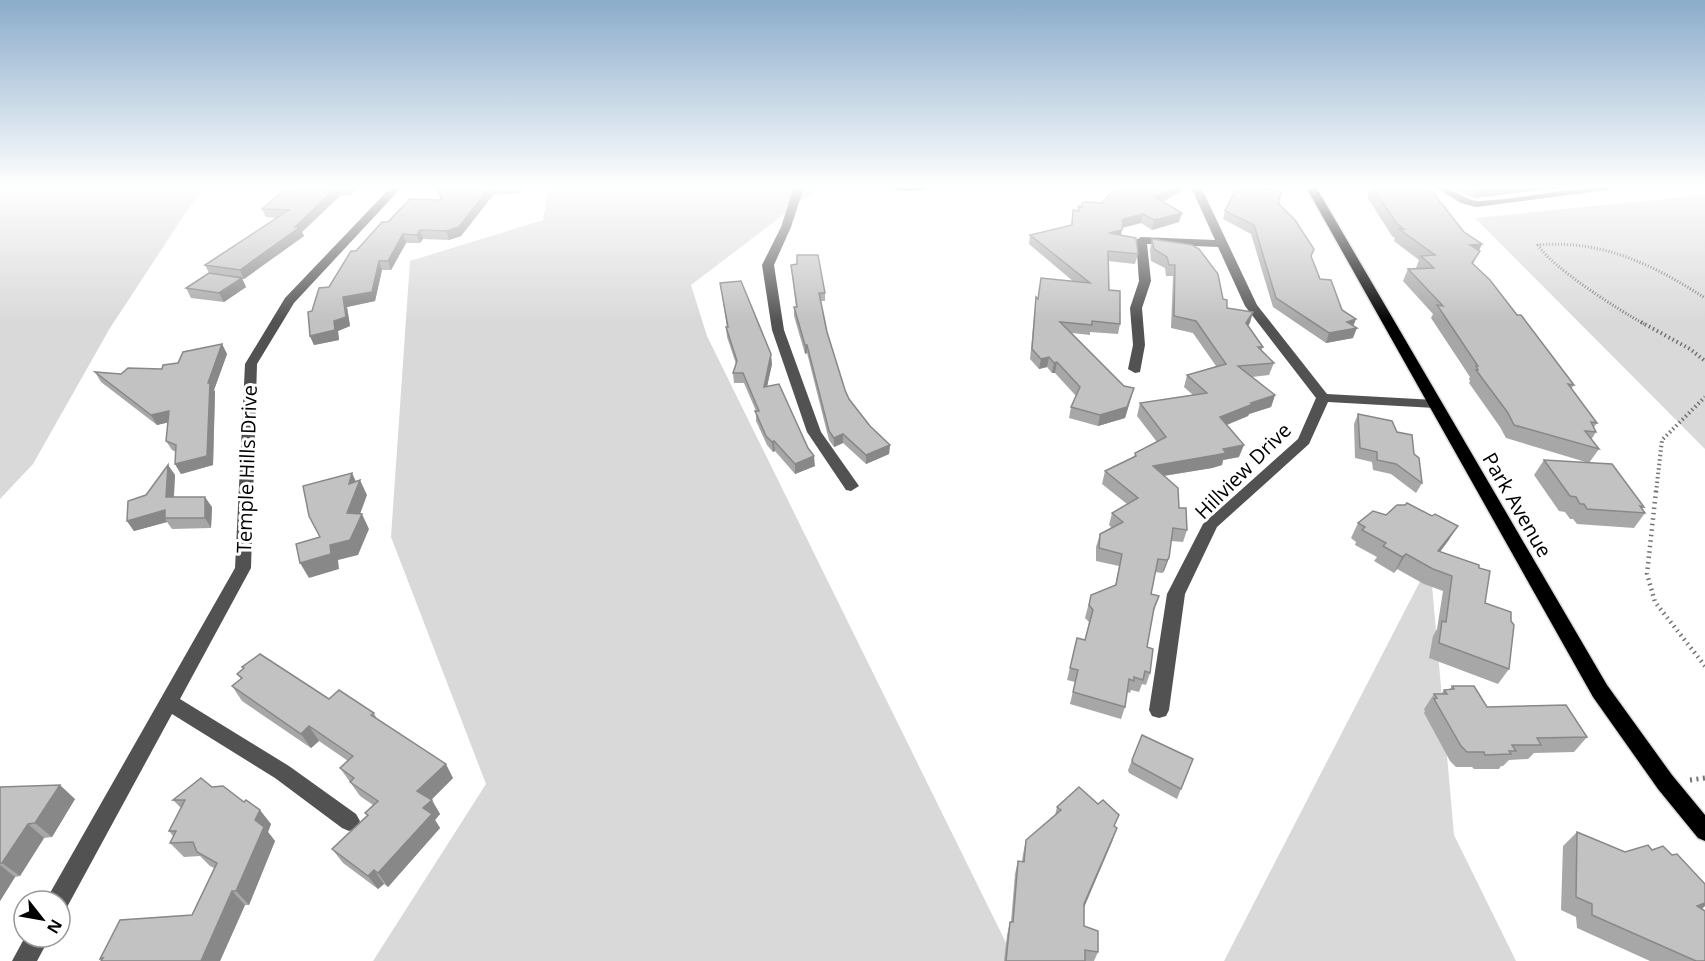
<svg xmlns="http://www.w3.org/2000/svg" width="1705" height="961" font-family="'Open Sans',sans-serif">
  <rect width="100%" height="100%" fill="#fff"/>
  <!-- green -->
  <g fill="#d9d9d9">
    <path d="M0,187h208l-18,19 -80,122 -77,136 -33,35z"/>
    <path d="M549,187h276l-13,6 -121,92 16,51 308,625h-642l113,-177 -95,-247 19,-276 133,-41z"/>
    <path d="M1705,195v254l-230,-231z"/>
    <path d="M1430,562l24,273 62,126h-292z"/>
  </g>
  <g fill="none" stroke-linecap="round" stroke-linejoin="round">
    <!-- major casing -->
    <g stroke="#dbdbdb" stroke-width="3">
      <g id="major">
        <path d="M890,187h41c-9,5 -32,5 -41,0z"/>
        <path d="M1306,187h10l291,498 65,90 33,40v26l-7,-3 -40,-49 -65,-92z"/>
      </g>
    </g>
    <!-- path-far3 -->
    <path stroke="#747474" stroke-width="3" stroke-dasharray="1 2" stroke-linecap="butt" d="M1644,324c-25,-14 -93,-57 -106,-79 63,-6 116,20 167,53"/>
    <!-- path-far2 -->
    <g stroke="#747474" stroke-width="4" stroke-dasharray="1.5 3" stroke-linecap="butt">
      <path d="M1641,322l49,27 15,12"/>
      <path d="M1656,492l6,-52 43,-43"/>
    </g>
    <!-- path-far1 -->
    <path stroke="#747474" stroke-width="4.5" stroke-dasharray="1.5 4" stroke-linecap="butt" d="M1656,491l-9,83 8,28 50,64"/>
    <!-- path -->
    <path stroke="#747474" stroke-width="5" stroke-dasharray="2 4.5" stroke-linecap="butt" d="M1690,780l15,-2"/>
    <!-- minor -->
    <g fill="#525252" fill-rule="evenodd">
      <path d="M391,187h11l-108,116 -37,61 -6,204 -71,131 109,67 67,48 4,7 -4,7 -7,3 -7,-3 -67,-50 -103,-64 -106,195 -6,2v-10h-13l3,-8 185,-325 10,-204 40,-66z"/>
      <path d="M794,187h10l-13,40 -17,38 10,65 37,102 38,54 -8,5 -5,-1 -39,-58 -35,-102 -10,-65 19,-38z"/>
      <path d="M1191,187h10l56,118 70,89 108,6 7,4 -7,4 -107,-6 -19,42 -92,83 -32,67 -16,116 -3,6 -7,2 -7,-2 -3,-6 18,-116 36,-70 95,-85 18,-41 -71,-92 -27,-59 -71,-3 4,37 -9,27 3,37 -5,27 -5,1 -7,-4 5,-24 -3,-37 9,-27 -3,-41 5,-3 74,3z"/>
      <path d="M1435,187c20,0 29,14 44,14 45,-2 88,-14 134,-14l-5,3 -132,17 -15,-4z"/>
      <path d="M25,937h25l-13,24h-25z"/>
    </g>
    <!-- major -->
    <use href="#major" fill="#000" fill-rule="evenodd"/>
  </g>
  <!-- wall -->
  <g fill="#a7a7a7">
    <path d="M295,187h63l-7,8h-10l-39,37 2,4 -60,43h-2l4,8 -22,15 -33,-4 -5,-10 23,-15 -4,-8 72,-47 -11,-1 -4,-8 29,-18z"/>
    <path d="M434,187h89l-2,6 -28,2 -32,41 -12,4 -26,-1 -3,4h-14l-15,27h-9l-7,31 -28,6 3,19 -12,5 1,9 -25,5 -4,-9 2,-25 44,-60 32,-29 53,-22z"/>
    <path d="M1115,187h74l-26,15 19,11 -3,9 -27,8 -11,-7 -19,5 -1,7 17,19 -3,10 -27,-3 1,29 11,34 -2,10 -28,-2v3l-18,-2 52,53 10,2 -9,30 -27,8 -29,-8 2,-11 5,-11 -21,-23h-3l-5,-6 -8,2 -9,-10 6,-62 2,2 36,-17 -45,-38 1,-9 41,-9 2,-16 4,1 1,-5 4,1v-4h20l13,-15z"/>
    <path d="M1371,187h21l90,57 -9,20 44,51 57,70 -3,4 26,34 -3,4 2,5 -5,8 8,9 -10,14 -83,-25 -6,-11 -31,-44 1,-2 -1,-2 1,-2 -39,-59 2,-4 -30,-33 5,-12 9,-1h-1l3,-8 -25,-19 1,-3 -3,-2 -25,-39z"/>
    <path d="M1450,187h116l-92,11z"/>
    <path d="M1278,203l33,54 9,22 22,31 14,9 -3,7v12l-27,5 -53,-36 -22,-73 -28,-15 2,-8z"/>
    <path d="M1152,239l71,60 4,9 26,4 -5,14 15,21 -2,4 13,12 -5,12 -17,2 23,18 -4,12 -22,7 -1,2 -21,9 12,32 -16,3 -1,5 -10,3 -48,8 15,32 8,22 -4,12 -12,-1 -2,17 -5,13 -2,2 -7,-1 -4,22 8,2 -6,18 -6,33 3,26 -4,12 -4,-1 -3,8 -8,-2 -1,3 -3,-1 -2,15 -4,12 -51,-15 5,-22 -8,-2 10,-42 8,2 4,-18 -4,-4 6,-23 24,-9 4,-20 -23,-5v-14l4,-13 12,-6 -3,-3 3,-12 15,-9 -25,-20 3,-13 29,-14 1,-4 22,-11 -20,-26 3,-13 53,-8 -9,-8 3,-12 29,-9 -23,-33 -22,-5 2,-52h-7l-1,-8 -14,-7 -1,-11z"/>
    <path d="M791,265l34,28v8h-4l6,31 18,58 4,9 21,27 20,19 -1,9 -23,10 -23,-21 -9,4 -5,-7 -22,-87 -2,1 -11,-38v-9h2z"/>
    <path d="M720,283l52,81 -5,22 48,80 -20,8 -20,-23 -2,1 -6,-7 -11,-24v-10l-12,-28h-10l-1,-10 3,-9 -9,-27 -1,-10h1z"/>
    <path d="M222,344l5,10 -13,36 1,2 -2,73 -32,9 -6,-10 1,-12 -4,-2 -6,-9 2,-19 -11,3 -56,-43 -6,-10 26,2 41,-5z"/>
    <path d="M1358,414l39,18 17,22 8,29 -6,10 -25,-19 -18,-4 -1,-8 -17,-4 -1,-34z"/>
    <path d="M1544,460l100,47 -2,2 3,4 -11,15 -57,-4 -4,-5h-3l-5,-7 -6,-1 -25,-36z"/>
    <path d="M168,465l7,10 -1,22 38,10 -1,21 -39,1 -5,-7 -33,9 -7,-10z"/>
    <path d="M1386,515l46,1 26,10 -10,15 -8,11 39,16 6,35 24,66 -11,15 -69,-26 4,-22 4,-7 6,-38 -19,-7 -27,-15 -3,4 -20,-12 3,-4 -22,-12 1,-3 -5,-4 7,-15z"/>
    <path d="M242,667l87,32 45,14 3,6 76,59 -22,22 9,14 -5,6 5,8 -52,59 -4,-3 -6,5 -35,-26 -11,-14 35,-33 -2,-3 8,-8 -13,-9 -20,-28 8,-7 -29,-20 -8,7 -69,-47 -10,-15 9,-7 -4,-5 7,-5z"/>
    <path d="M1452,686l35,21 100,30 -13,15 -40,1 -6,6 -19,1 -6,6h-2l-2,3h-25l-2,-2h-16l-6,-6 -26,-48 1,-2 -1,-2 10,-15h7l3,-4 6,-1z"/>
    <path d="M1132,760l49,29 -4,10 -48,-26 -1,-3z"/>
    <path d="M0,787l75,12 -23,38 -8,1 -24,38 -5,1 -15,24z"/>
    <path d="M212,787l59,37 -3,8 7,9 -26,64h-4l-25,56h-119l1,-1 -2,-1 92,-44 22,-47 -4,-2 -10,-10 -16,1 -14,-14 3,-7 -4,-5 12,-23 -8,-8z"/>
    <path d="M1057,807l58,19 2,2 -33,78v20l14,26 -4,9h-90l3,-26 3,-13h1l4,-48 3,-13h4l1,-7 3,-14 29,-25z"/>
    <path d="M1577,832l48,20 27,-2 20,5 33,29v22l-3,3 3,52h-55l-73,-33 -1,-11 -15,-7 2,-64z"/>
  </g>
  <!-- shaded-wall -->
  <g fill="#888">
    <path d="M337,187h1l3,8 -39,37 2,4 -60,43 -4,-9 55,-43z"/>
    <path d="M348,187h10l-7,8z"/>
    <path d="M490,187h1l2,8 -32,41 -12,4 -3,-9z"/>
    <path d="M1175,187h14l-36,19 2,-9z"/>
    <path d="M1479,187h87l-92,11z"/>
    <path d="M1182,213l-3,9 -27,8 2,-10z"/>
    <path d="M1143,214l-2,9 -20,5 2,-9z"/>
    <path d="M420,230l3,9 -3,4 -3,-8z"/>
    <path d="M1122,230l-2,9 -11,-6z"/>
    <path d="M403,234l3,9 -15,27 -3,-9z"/>
    <path d="M1482,244l-6,11 -6,-10z"/>
    <path d="M379,261l3,9 -7,31 -28,6 3,19 -12,5 1,9 -25,5 -4,-9 33,-39z"/>
    <path d="M242,278l4,9 -22,15 -5,-9z"/>
    <path d="M1253,312l-3,11 -8,12 4,-12z"/>
    <path d="M1356,319l-4,10 5,-1 -4,10 -27,5 3,-10 18,-11z"/>
    <path d="M222,344l5,10 -13,36 1,2 -2,73 -32,9 -6,-10 33,-81z"/>
    <path d="M805,345h2v8l-2,1z"/>
    <path d="M771,354l1,10 -7,32 -1,-9z"/>
    <path d="M1049,357l-2,10 -8,2 2,-10z"/>
    <path d="M1057,362l-2,11h-3l2,-10z"/>
    <path d="M1134,388l-9,30 -27,8 2,-11z"/>
    <path d="M1275,395l-4,12 -22,7 -1,2 -32,13 4,-12 31,-14z"/>
    <path d="M169,411l6,10 -18,4 -6,-10z"/>
    <path d="M843,434v9l-9,4v-9z"/>
    <path d="M774,441l1,10 -2,1 -1,-10z"/>
    <path d="M890,445l-1,9 -23,10v-9z"/>
    <path d="M1244,445l-5,12 -16,3 -1,5 -10,3 -63,10 4,-12 70,-17z"/>
    <path d="M814,456l1,10 -20,8v-10z"/>
    <path d="M168,465l7,10 -2,32 -7,-10z"/>
    <path d="M352,473l6,13 2,-6 7,15 -12,33 -8,-15 2,-29z"/>
    <path d="M205,497l7,10 -1,21 -6,-10z"/>
    <path d="M165,510v8l2,4 -33,9 -7,-10z"/>
    <path d="M362,514l7,15 -11,26 -20,5 1,9 -30,9 -9,-15 30,-18z"/>
    <path d="M1458,526l-10,15 -19,25 9,-15z"/>
    <path d="M1406,554l-9,15 -3,4 8,-16z"/>
    <path d="M1169,558l-5,13 -2,2 5,-13z"/>
    <path d="M309,726l10,15 -8,7 -10,-14z"/>
    <path d="M446,764l7,14 -27,27 -9,-14z"/>
    <path d="M60,785l15,14 -23,38 -17,-14z"/>
    <path d="M432,800l8,14 -5,6 5,8 -52,59 -10,-14 45,-65z"/>
    <path d="M260,810l11,14 -3,8 7,9 -26,64 -13,-14 19,-71z"/>
    <path d="M28,824l16,14 -24,38 -18,-13z"/>
    <path d="M1117,828l-5,14 -32,75 4,-13z"/>
    <path d="M0,865l15,12 -15,24z"/>
    <path d="M374,870l10,14 -6,5 -10,-13z"/>
    <path d="M232,891l13,14 -25,56h-19z"/>
    <path d="M1705,903v3l-10,7 2,-7z"/>
  </g>
  <!-- building -->
  <g fill="#c2c2c2" stroke="#888" stroke-width="1.5">
    <path d="M295,187h42l-42,40h5l-60,43 -35,-5 84,-55 -27,-1 21,-18h8z"/>
    <path d="M436,187h54l-31,40 -13,4 -26,-1 -3,5 -14,-1 -15,27h-9l-7,31 -29,5 3,20 -12,4 1,9 -25,6 -2,-24 4,-1 7,-23 10,-1 22,-36h5l26,-29h6l22,-23 33,1z"/>
    <path d="M1116,187h59l-20,10 27,16 -28,7 -11,-6 -20,5 -1,11 -13,3 27,5 2,16 -30,-3 1,39 11,1v33l-28,-3v4l-32,-3 64,64 10,2 -7,19 -27,8 -29,-8 9,-20 -23,-25 -3,1 -5,-6 -8,2 -9,-10 4,-52 2,2 3,-21 49,5 -60,-48 42,-10 1,-15 6,1 -1,-5 4,1v-4l4,-1 16,1z"/>
    <path d="M1237,187h22l23,5 -4,11 17,17 19,29 -3,7 9,23 11,1 11,30 14,9 -9,3 10,6 -28,5 -53,-35 -22,-73 -29,-14z"/>
    <path d="M1372,187h20l39,3 33,42 18,12 -12,1 10,6 -8,12 18,17 27,35h4l53,70 -6,-1 29,39 -6,-1 5,10 -11,-1 14,18 -85,-24 -6,-12 -32,-43h2l-2,-4h2l-41,-61 6,1 -35,-37 26,-1 -13,-12 14,-1 -36,-26h5l-7,-5z"/>
    <path d="M1152,239l40,6 7,4 19,25 5,25 4,1v8l26,4 -7,11 17,24h-5l16,16 -36,3 37,29 -24,8 2,1 -33,13 24,28 -21,4 3,4 -10,2 -63,11 25,22 1,20h7l1,22 -14,-2 -4,30 -2,2 -9,-1 -7,35 8,2 -5,12 -7,39 6,2 -3,24 -5,-2 -2,9 -9,-3v4l-5,-2 -4,28 -52,-15 5,-22 -8,-2 7,-30 8,2 8,-30 -4,-5 2,-10 25,-10 6,-31 -23,-6 1,-14 23,-12 -11,-9 26,-15 -33,-27 31,-15 -1,-3 31,-16 -26,-34 67,-10 -20,-18 39,-11 -30,-43 -22,-5 1,-51h-6l-2,-8 -13,-8z"/>
    <path d="M797,255h21l7,38h-6l8,39 18,58 4,9 21,27 20,19 -24,10 -23,-21 -9,4 -5,-7 -22,-86h-2l-11,-38h3l-6,-42 6,-1z"/>
    <path d="M209,273l33,5 -23,15 -33,-5z"/>
    <path d="M741,281l30,73 -7,33 15,-3 29,64 6,8 -19,8 -21,-23 -2,1 -6,-6 -11,-25h4l-16,-38h-10l4,-12 -11,-34h2l-8,-44z"/>
    <path d="M222,344l-14,39h2l-3,73 -32,8 1,-19 -10,-4 3,-30 -18,4 -56,-43 26,2 7,-6 34,1 1,-4 15,-2 5,-11z"/>
    <path d="M1358,414l34,7 5,11 15,3 2,19 5,4 3,25 -26,-19 -19,-4v-8l-17,-4z"/>
    <path d="M1544,460l68,4 32,43 -4,-1 5,7 -58,-4 -3,-5h-4l-4,-7 -6,-1z"/>
    <path d="M168,465l-2,32h39v21h-40v-8l-38,11 1,-20 18,-6z"/>
    <path d="M352,473l-3,11 11,-4 -13,33 15,1 -12,26 -20,5 1,9 -31,9 -4,-19 24,-7 -11,-21 -6,-30z"/>
    <path d="M1407,503l25,13 3,-2 23,12 -20,25 41,14v3l11,3 -5,32 26,9v9l3,4 -5,44 -70,-26 3,-22 4,1 6,-46 -19,-7 -27,-15 -4,3 -19,-11 3,-3 -24,-13 3,-3 -7,-4 15,-12 13,4 11,-10h8z"/>
    <path d="M260,654l69,45 10,-9 35,23 -3,2 75,49 -29,27 15,9 -9,8 9,6 -54,59 -4,-3 -6,6 -36,-27 36,-34 -3,-2 13,-12 -28,-19 4,-4 -14,-10 13,-12 -44,-30 -8,8 -69,-48 10,-8 -5,-4 7,-6 -2,-1z"/>
    <path d="M1452,686h22l13,21 79,-2 21,32 -50,1 4,7h-29l4,6h-7l2,3 -26,1 -1,-3h-17l-6,-6 -27,-47 3,-1 -3,-4h13l-3,-4 10,-1z"/>
    <path d="M1142,735l51,24 -12,30 -48,-26 -1,-3z"/>
    <path d="M201,778l11,9 11,-1 21,16 2,-2 14,10 -5,10 9,7 -28,64h-4l-31,70h-100l2,-3 -3,1 20,-39 72,-5 25,-52 -20,-11 -4,-10 -23,1 6,-12h-7l16,-31h-12z"/>
    <path d="M60,785l-25,38 -7,1 -26,39h-2v-76z"/>
    <path d="M1079,787l19,17 5,-4 16,15 -5,11 3,2 -33,76v22l14,5v21l-13,-2v11h-79l4,-39h3l5,-61 6,1 2,-22 35,-30 -4,-3z"/>
    <path d="M1577,832l48,20 23,-7 4,5 11,-4 9,9 5,-1 28,30v19l-8,3 8,5v50h-9l-104,-46v-11l-16,-7z"/>
  </g>
  <!-- sky -->
  <linearGradient id="sky" x2="0" y2="1"><stop stop-color="#8baccb"/><stop offset="0.58" stop-color="#fff"/><stop offset="1" stop-color="#fff" stop-opacity="0"/></linearGradient>
  <rect width="1705" height="322" fill="url(#sky)"/>
  <g text-anchor="middle" stroke-width="6" stroke-linejoin="round" paint-order="stroke">
    <!-- street labels -->
    <g font-size="20" fill="#000" stroke="#fff">
      <text transform="translate(247 469) rotate(-88)" y="7">Temple Hills Drive</text>
      <text transform="translate(1243 471) rotate(-45)" y="7">Hillview Drive</text>
      <text transform="translate(1517 505) rotate(60)" y="7">Park Avenue</text>
    </g>
  </g>
  <!-- north arrow -->
  <g transform="translate(42 919) rotate(121)"><circle r="28" fill="#ffffff" stroke="#999999" stroke-width="1.5"/>
  <path d="M0-4.5L10 22L0 15L-10 22Z" fill="#000000"/>
  <text y="-9" font-size="16" font-weight="bold" text-anchor="middle" fill="#000000">N</text>
  </g>
</svg>
